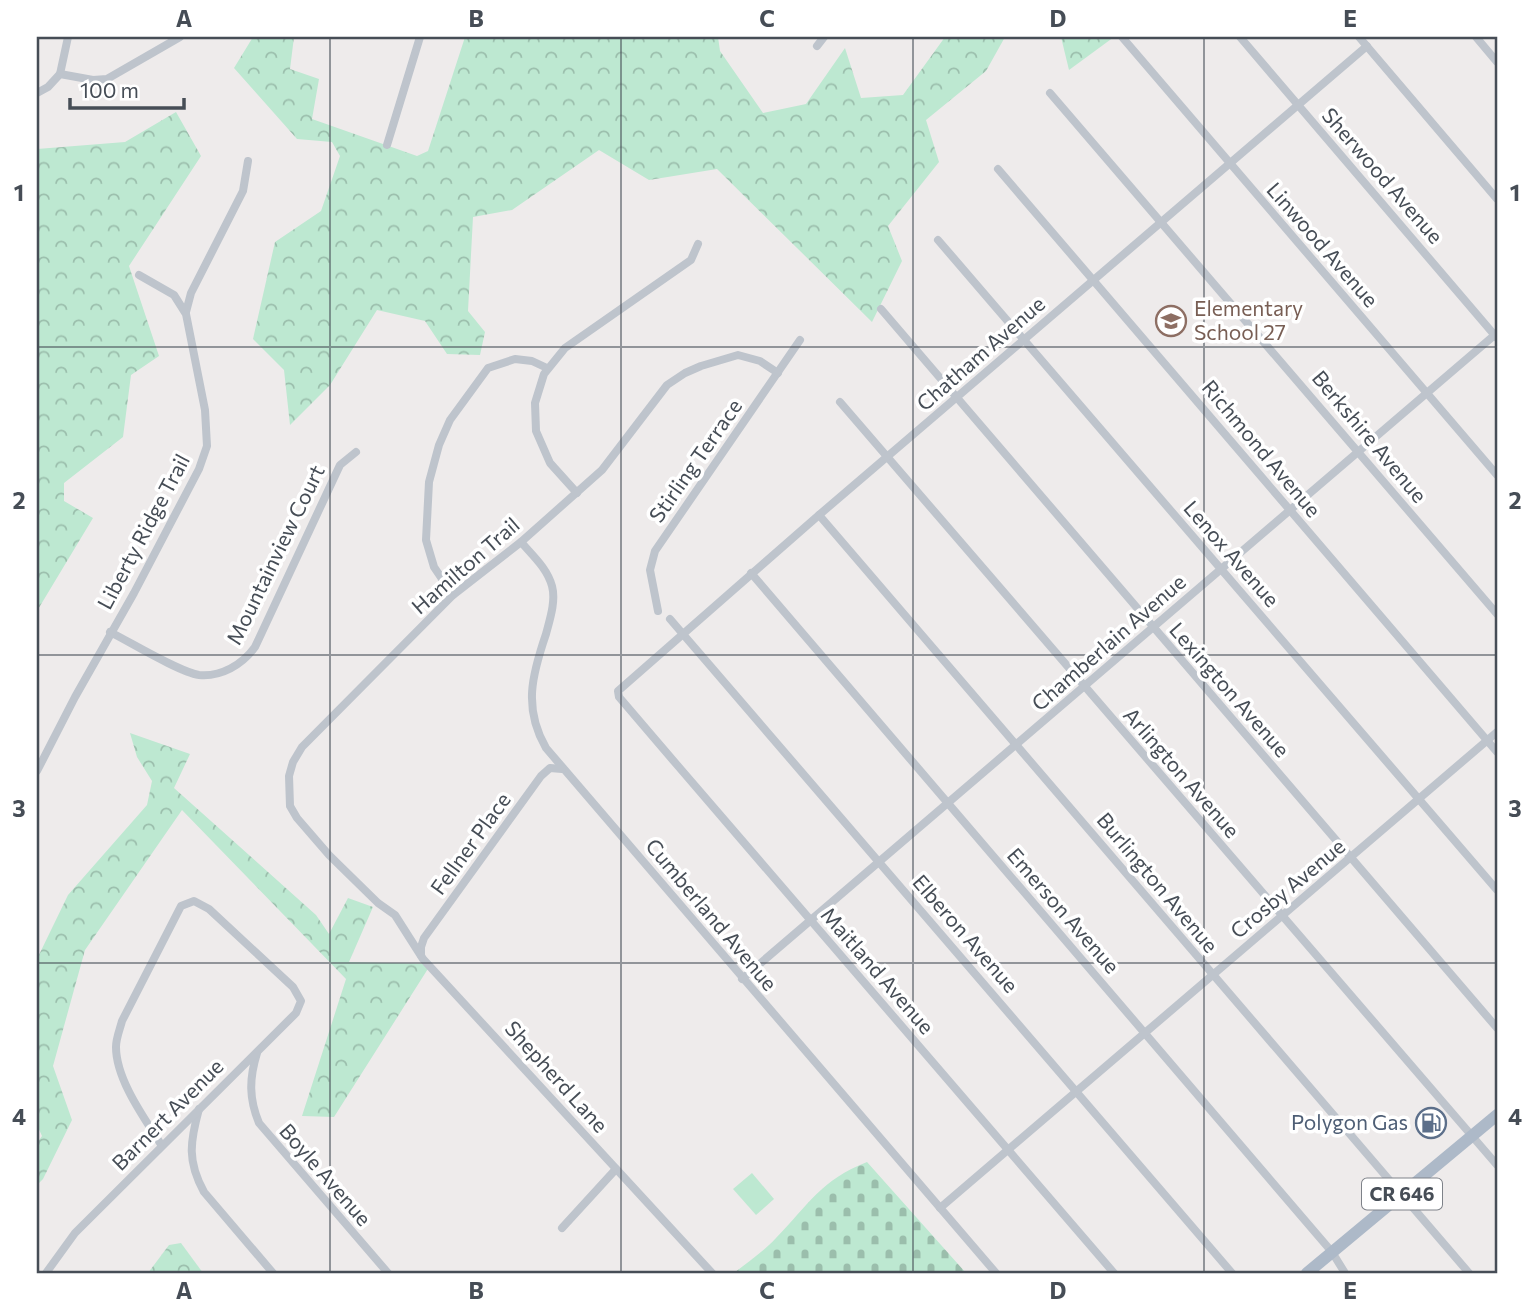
<svg xmlns="http://www.w3.org/2000/svg" width="1534" height="1310" font-family="Commissioner,sans-serif">
  <defs>
    <pattern id="forest-crowns" width="20" height="18" patternUnits="userSpaceOnUse" patternTransform="scale(1.75)"><rect width="20" height="18" fill="#bde8d1"/><path d="M2 6a3 3 0 1 1 6 0M12 15a3 3 0 1 1 6 0" fill="none" stroke="#9bbeac"/></pattern>
    <pattern id="cemetery-stones" width="16" height="16" patternUnits="userSpaceOnUse" patternTransform="scale(1.75)"><rect width="16" height="16" fill="#bde8d1"/><path d="M2 7V4a2 2 0 0 1 4 0v3zM10 15v-3a2 2 0 0 1 4 0v3z" fill="#9bbeac"/></pattern>
  </defs>
  <rect width="100%" height="100%" fill="#eeebeb"/>
  <!-- forest -->
  <g fill="url(#forest-crowns)">
    <path d="M253,37h41l-4,32 29,10 -7,40 105,37 11,-5 37,-114h253l2,14 43,62 43,-9 39,-56 16,50 42,-3 42,-58h60l-19,34 -60,49 13,42 -51,64 14,35 -30,61 -155,-153 -68,11 -50,-30 -87,60 -39,7 -5,94 17,21 -5,23 -33,-1 -22,-33 -48,-11 -47,75 -40,40 -6,-55 -31,-31 22,-97 46,-31 19,-55 -8,-14 -35,-3 -63,-71z"/>
    <path d="M1061,37h53l-45,33z"/>
    <path d="M176,112l25,44 -72,110 30,90 -28,19 -8,62 -59,46v18l29,17 -56,93v-462l88,-7z"/>
    <path d="M130,733l60,21 -16,34 142,127 13,19 19,-36 25,9 -24,55 82,2 -97,153 -32,-1 44,-137 -164,-169 -97,140 -32,116 19,54 -29,59 -6,6v-42l5,-7 -5,-11v-166l31,-64 79,-90 5,-24 -15,-24z"/>
    <path d="M181,1243l22,30h-55l21,-28z"/>
  </g>
  <!-- cemetery -->
  <path fill="url(#cemetery-stones)" d="M867,1162l99,111h-232c14,-11 30,-22 42,-35 33,-34 45,-58 91,-76z"/>
  <!-- green -->
  <path fill="#bde8d1" d="M752,1173l22,26 -18,16 -23,-26z"/>
  <g fill="none" stroke-linecap="round" stroke-linejoin="round">
    <!-- minor -->
    <g stroke="#bec4cc" stroke-width="8">
      <path d="M1122,37l375,438"/>
      <path d="M1240,37l257,301"/>
      <path d="M1359,37l138,162"/>
      <path d="M1476,37l21,25"/>
      <path d="M817,46l7,-9"/>
      <path d="M60,74l8,-37"/>
      <path d="M37,93l11,-6 12,-13 33,6 14,-1 73,-42"/>
      <path d="M1050,93l447,521"/>
      <path d="M387,145l33,-108"/>
      <path d="M998,169l499,583"/>
      <path d="M938,240l559,650"/>
      <path d="M881,309l616,719"/>
      <path d="M186,312l5,-19 52,-102 5,-30"/>
      <path d="M840,402l657,763"/>
      <path d="M577,493l-27,-30 -14,-32 -1,-28 9,-29 21,-26 126,-88 7,-16"/>
      <path d="M819,515l650,758"/>
      <path d="M521,542c12,14 26,26 31,44 4,15 -2,33 -6,48 -14,41 -23,74 0,114l450,525"/>
      <path d="M751,573l581,679 13,21"/>
      <path d="M453,595l-19,-28 -8,-27 3,-58 10,-37 11,-25 38,-52 27,-9 17,2 15,7"/>
      <path d="M658,611l-8,-41 5,-19 145,-211"/>
      <path d="M670,619l562,654"/>
      <path d="M110,632c20,10 69,40 89,43 22,2 43,-10 56,-28l85,-182 16,-13"/>
      <path d="M37,771l38,-74 59,-104 65,-124 8,-23 -2,-36 -19,-96 -12,-19 -35,-20"/>
      <path d="M421,955v-8l3,-9 117,-162 9,-8 12,1"/>
      <path d="M742,979l755,-646"/>
      <path d="M257,1053c-8,26 -8,46 2,70l129,150"/>
      <path d="M199,1109c-9,33 -12,52 5,83l69,81"/>
      <path d="M940,1208l557,-476"/>
      <path d="M562,1228l54,-59"/>
      <path d="M46,1273l29,-40 221,-220 5,-12 -8,-14 -84,-78 -15,-8 -13,5 -59,115c-2,8 -6,17 -6,26 0,33 29,72 46,99"/>
      <path d="M712,1273l-289,-314 -28,-44 -17,-12 -49,-48 -32,-37 -7,-12 -1,-30 4,-14 9,-15 151,-152 68,-53 81,-72 65,-85 18,-12 16,-7 37,-11 22,6 18,12"/>
      <path d="M1114,1273l-436,-507 -59,-69 -1,-6 201,-176 548,-469"/>
    </g>
    <!-- primary -->
    <path stroke="#adb9c8" stroke-width="12" d="M1307,1273l190,-158"/>
  </g>
  <!-- grid -->
  <path fill="none" stroke="#464d56" stroke-width="2" stroke-opacity="0.55" d="M330,37v1236M621,37v1236M913,37v1236M1204,37v1236M37,347h1460M37,655h1460M37,963h1460"/>
  <!-- icons -->
  <defs>
    <g id="school-ring" transform="scale(1.575)"><circle r="9.5" fill="#fff" stroke="#8d6e63" stroke-width="1.5"/><path d="M0-5L7-2L0 1L-7-2ZM-4 1L0 2.5L4 1V4Q0 6-4 4Z" fill="#8d6e63"/></g>
    <g id="fuel-ring" transform="scale(1.575)"><circle r="9.5" fill="#fff" stroke="#5c6f8a" stroke-width="1.5"/><path d="M-5.5-6h7V0h2V4h1.3V-2.5L3-4.5l.8-.8L6-3V5H2.5V1h-1V6h-7ZM-4.2-4.7v3.2H.2V-4.7Z" fill="#5c6f8a"/></g>
  </defs>
  <g fill-rule="evenodd">
    <use href="#school-ring" x="1171" y="321"/>
    <use href="#fuel-ring" x="1431" y="1123"/>
  </g>
  <g text-anchor="middle" stroke-width="7" stroke-linejoin="round" paint-order="stroke">
    <!-- shield labels -->
    <rect fill="#fff" stroke="#7e8289" stroke-width="2" x="1362" y="1178.5" width="80" height="31" rx="5"/>
    <g font-size="19" font-weight="bold" fill="#464d56">
      <text x="1402" y="1201">CR 646</text>
    </g>
    <!-- street labels -->
    <g font-size="21" fill="#464d56" stroke="#fff">
      <text transform="translate(1382 176) rotate(49)" y="7">Sherwood Avenue</text>
      <text transform="translate(1322 245) rotate(49)" y="7">Linwood Avenue</text>
      <text transform="translate(981 354) rotate(-41)" y="7">Chatham Avenue</text>
      <text transform="translate(1369 437) rotate(50)" y="7">Berkshire Avenue</text>
      <text transform="translate(1261 449) rotate(50)" y="7">Richmond Avenue</text>
      <text transform="translate(696 461) rotate(-55)" y="7">Stirling Terrace</text>
      <text transform="translate(144 532) rotate(-62)" y="7">Liberty Ridge Trail</text>
      <text transform="translate(1231 554) rotate(49)" y="7">Lenox Avenue</text>
      <text transform="translate(276 555) rotate(-64)" y="7">Mountainview Court</text>
      <text transform="translate(466 566) rotate(-41)" y="7">Hamilton Trail</text>
      <text transform="translate(1109 643) rotate(-41)" y="7">Chamberlain Avenue</text>
      <text transform="translate(1229 690) rotate(49)" y="7">Lexington Avenue</text>
      <text transform="translate(1181 773) rotate(49)" y="7">Arlington Avenue</text>
      <text transform="translate(471 844) rotate(-54)" y="7">Fellner Place</text>
      <text transform="translate(1157 883) rotate(50)" y="7">Burlington Avenue</text>
      <text transform="translate(1288 889) rotate(-40)" y="7">Crosby Avenue</text>
      <text transform="translate(1063 911) rotate(49)" y="7">Emerson Avenue</text>
      <text transform="translate(711 915) rotate(50)" y="7">Cumberland Avenue</text>
      <text transform="translate(965 934) rotate(49)" y="7">Elberon Avenue</text>
      <text transform="translate(877 971) rotate(49)" y="7">Maitland Avenue</text>
      <text transform="translate(556 1077) rotate(48)" y="7">Shepherd Lane</text>
      <text transform="translate(168 1115) rotate(-45)" y="7">Barnert Avenue</text>
      <text transform="translate(325 1175) rotate(49)" y="7">Boyle Avenue</text>
    </g>
    <!-- education labels -->
    <g font-size="21" fill="#785e54" stroke="#fff" text-anchor="start">
      <text x="1194" y="316">Elementary<tspan x="1194" dy="24">School 27</tspan></text>
    </g>
    <!-- service labels -->
    <g font-size="21" fill="#4e5e75" stroke="#fff" text-anchor="end">
      <text x="1408" y="1130">Polygon Gas</text>
    </g>
  </g>
  <!-- border -->
  <rect width="1534" height="1310" fill="none" stroke="#ffffff" stroke-width="77"/>
  <!-- scale -->
  <path d="M70 98v10h114v-10" fill="none" stroke="#464d56" stroke-width="3.5"/>
  <text x="80" y="98" font-size="21" fill="#464d56" stroke="#ffffff" stroke-width="5" paint-order="stroke">100 m</text>
  <rect x="38" y="38" width="1458" height="1234" fill="none" stroke="#464d56" stroke-width="2.5"/>
  <g font-size="23" text-anchor="middle" font-weight="bold" fill="#464d56">
    <text x="184" y="27">A</text>
    <text x="476" y="27">B</text>
    <text x="767" y="27">C</text>
    <text x="1058" y="27">D</text>
    <text x="1350" y="27">E</text>
    <text x="19" y="201">1</text>
    <text x="1515" y="201">1</text>
    <text x="19" y="509">2</text>
    <text x="1515" y="509">2</text>
    <text x="19" y="817">3</text>
    <text x="1515" y="817">3</text>
    <text x="19" y="1125">4</text>
    <text x="1515" y="1125">4</text>
    <text x="184" y="1299">A</text>
    <text x="476" y="1299">B</text>
    <text x="767" y="1299">C</text>
    <text x="1058" y="1299">D</text>
    <text x="1350" y="1299">E</text>
  </g>
</svg>
